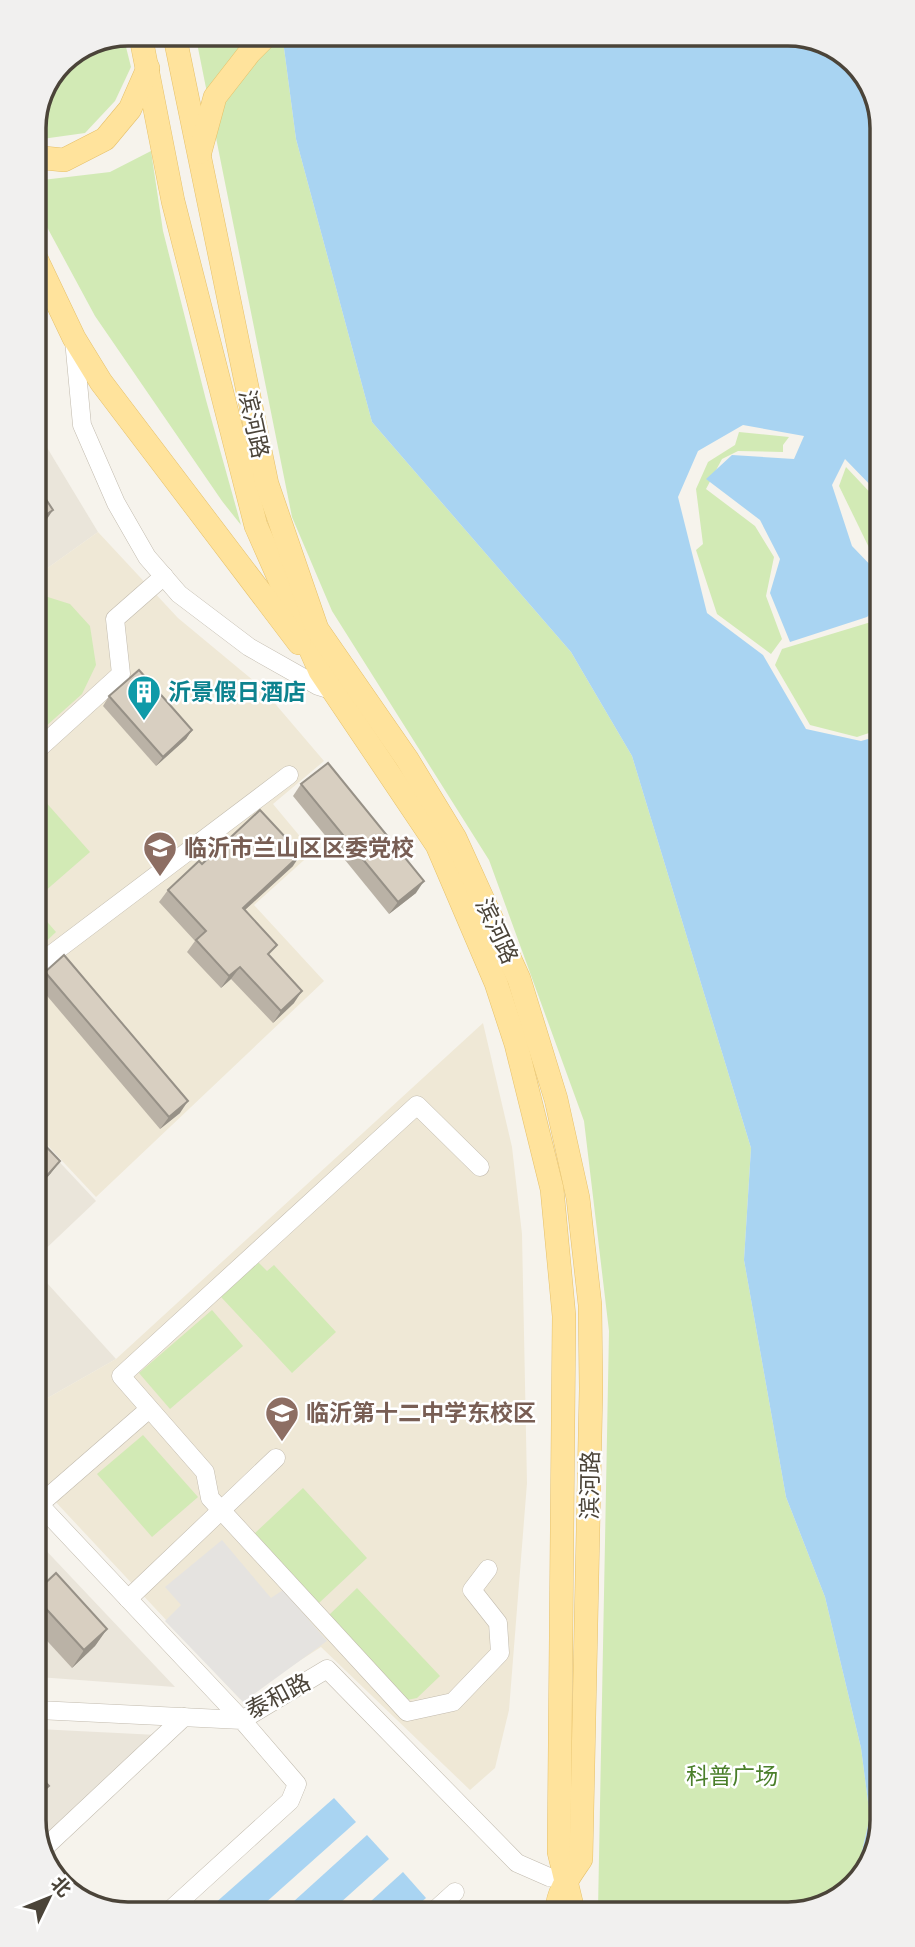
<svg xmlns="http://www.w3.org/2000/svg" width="915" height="1947" font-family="Arial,'Noto Sans SC',sans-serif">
  <rect width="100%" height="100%" fill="#f6f3ec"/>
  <!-- residential -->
  <g fill="#eae5da">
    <path d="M34,426l64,106 -63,45z"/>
    <path d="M36,1137l60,64 -59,56z"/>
    <path d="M37,1272l79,87 -79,45z"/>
    <path d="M38,1542l137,145 -137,-10z"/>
    <path d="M38,1729l139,7 -132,123 -7,-9z"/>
  </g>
  <!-- education -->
  <g fill="#efe8d6">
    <path d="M98,532l80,86 82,68 64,75 -51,43 40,48 -59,53 70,76 -228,216 -60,-64 -1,-556z"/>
    <path d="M483,1023l29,124 10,87 5,249 -18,227 -14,58 -25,22 -149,-143 -81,52 -203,-217v-78l79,-45z"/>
  </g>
  <!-- green -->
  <g fill="#d2eab5">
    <path d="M195,33h87l14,106 76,283 199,230 61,104 119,392 -7,112 42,237 39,100 36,151 9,69 -14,59 2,2 -40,31 -220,1 11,-579 -25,-210 -95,-261 -157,-249 -40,-94z"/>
    <path d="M123,35l8,32 -16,34 -30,32 -43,6 -9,-2v-15l28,-61z"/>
    <path d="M151,151l12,80 43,169 35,125 -19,-24 -127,-185 -61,-113v-22l76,-9z"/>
    <path d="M739,432l50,5 -6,8v7l-45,-1 -16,8 -16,30 49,37 19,31 -8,39 16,43 -11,15 -54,-40 -21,-64 7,-6 -7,-55 12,-27 27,-17z"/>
    <path d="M846,467l32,34v65l-39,-80z"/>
    <path d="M35,593l35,11 20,22 6,39 -14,29 -47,42z"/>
    <path d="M871,622l7,33v75l-21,7 -47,-12 -35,-60 7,-16z"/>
    <path d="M35,790l55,62 -54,47z"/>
    <path d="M36,909l20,23 -20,19z"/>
    <path d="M258,1262l9,9 7,-6 62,67 -44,41 -71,-76z"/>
    <path d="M212,1310l31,36 -73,63 -31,-36z"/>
    <path d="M143,1435l55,62 -46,40 -55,-63z"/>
    <path d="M303,1488l64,70 -48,45 -65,-69z"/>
    <path d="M357,1588l83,88 -23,22 -10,2 -79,-84z"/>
  </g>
  <!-- parking -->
  <g fill="#e5e3e0">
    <path d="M222,1540l49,58 12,-8 44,51 -84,61 -78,-81 16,-16 -16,-18z"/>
    <path d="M654,1903l82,4 -1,2 -98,1z"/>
  </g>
  <!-- water -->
  <g fill="#a9d4f2">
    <path d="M282,33h512l50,20 33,44 1,396 -33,-34 -13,26 20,61 26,27v33l-11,11 -77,25 -20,-49 10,-34 -20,-39 -54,-41 26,-24 62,4 10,-23 -61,-11 -45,26 -20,46 29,116 56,42 43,74 55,12 18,-5 3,1083 -16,53 -8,6 -2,-1 14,-60 -9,-69 -36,-151 -39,-100 -42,-237 7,-112 -119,-392 -61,-104 -199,-230 -76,-283z"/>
    <path d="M334,1798l22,24 -102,91h-50z"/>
    <path d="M367,1835l22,24 -59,53h-48z"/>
    <path d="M403,1872l23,26 -15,13 -52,1z"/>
  </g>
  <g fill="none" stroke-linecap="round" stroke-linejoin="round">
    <!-- minor casing -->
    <g stroke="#c2bbae" stroke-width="19">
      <g id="minor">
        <path d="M74,340l8,85 34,78 31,54 32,37 70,53 69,39 16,5"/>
        <path d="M35,752l86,-78 -6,-55 49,-43"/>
        <path d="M36,966l253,-191"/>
        <path d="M480,1167l-63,-62 -296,271 84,96 5,26 197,214 46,-10 47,-49 -2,-30 -26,-33 16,-21"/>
        <path d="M37,1502l205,218 85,-51 190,194 32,14 18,3"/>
        <path d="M40,1504l108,-94"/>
        <path d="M128,1599l148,-141"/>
        <path d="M38,1710l204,10 55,64 -7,17 -123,112"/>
        <path d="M40,1852l144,-135"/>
        <path d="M434,1911l21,-19"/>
      </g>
    </g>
    <!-- major casing -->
    <g stroke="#e6c16a" stroke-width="24">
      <g id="major">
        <path d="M140,33l33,168 83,325 64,145 117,174 59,138 20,61 36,145 12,127 -5,536 14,58"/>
        <path d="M174,33l93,451 50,145 90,130 48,79 64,141 37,120 22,99 12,107 1,84 -10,470c-10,15 -24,33 -24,51"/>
        <path d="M200,152l15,-55 35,-45 19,-19"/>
        <path d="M34,157l30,3 41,-21 25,-30 18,-41"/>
        <path d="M34,254l40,84 27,44 198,261"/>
      </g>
    </g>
    <!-- minor -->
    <use href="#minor" stroke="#fff" stroke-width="18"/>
    <!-- major -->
    <use href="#major" stroke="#ffe39c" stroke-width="23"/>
  </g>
  <!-- wall -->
  <g fill="#bab2a6">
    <path d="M109,696l83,34 -6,9 -30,27 -53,-60z"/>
    <path d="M301,784l115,109 -27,21 -96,-118z"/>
    <path d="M202,864l91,2 -48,44 49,93 -21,20 -42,-44 -10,9 -34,-36 8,-11 -36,-39 9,-12z"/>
    <path d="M45,972l135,141 -20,16 -123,-145z"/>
    <path d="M36,1136l15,37 -14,16z"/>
    <path d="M38,1590l69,39 -12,17 -23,22 -34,-37z"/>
  </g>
  <!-- shaded-wall -->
  <g fill="#979187">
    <path d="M53,510l-8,12 -10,6v-6z"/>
    <path d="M192,730l-6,9 -30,27 7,-9z"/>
    <path d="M301,854l-8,12 -59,54 9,-12z"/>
    <path d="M424,881l-8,12 -27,21 9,-12z"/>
    <path d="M240,967l-9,12 -10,9 8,-12z"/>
    <path d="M302,991l-8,12 -21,20 8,-12z"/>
    <path d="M188,1101l-8,12 -20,16 9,-12z"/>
    <path d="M60,1161l-9,12 -14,16 7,-10z"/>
    <path d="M107,1629l-12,17 -23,22 12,-18z"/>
    <path d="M49,1786l-11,15v-6z"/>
  </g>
  <!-- building -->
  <g fill="#d8cfc1" stroke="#979187" stroke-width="2">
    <path d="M34,481l19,29 -18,12z"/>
    <path d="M139,670l53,60 -29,27 -54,-61z"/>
    <path d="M328,763l96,118 -26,21 -97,-118z"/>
    <path d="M260,810l41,44 -58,54 34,37 -9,9 34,37 -21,20 -41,-44 -11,9 -33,-36 10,-9 -38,-41 31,-29 3,3z"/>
    <path d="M64,955l124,146 -19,16 -124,-145z"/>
    <path d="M36,1136l24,25 -16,18 -8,-8z"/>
    <path d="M56,1573l51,56 -23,21 -46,-50v-10z"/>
    <path d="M38,1774l11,12 -11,9z"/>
  </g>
  <!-- icons -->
  <defs>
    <g id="building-pin" transform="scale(1.75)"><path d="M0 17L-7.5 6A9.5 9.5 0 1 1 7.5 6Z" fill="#0f9aa8" stroke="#fff"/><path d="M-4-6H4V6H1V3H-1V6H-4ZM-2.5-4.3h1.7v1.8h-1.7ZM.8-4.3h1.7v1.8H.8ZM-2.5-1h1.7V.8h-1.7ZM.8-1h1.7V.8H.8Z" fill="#fff"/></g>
    <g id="school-pin" transform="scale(1.75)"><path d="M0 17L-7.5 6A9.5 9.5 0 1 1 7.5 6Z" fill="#8d6e63" stroke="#fff"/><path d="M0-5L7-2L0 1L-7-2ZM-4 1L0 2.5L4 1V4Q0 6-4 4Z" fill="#fff"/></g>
  </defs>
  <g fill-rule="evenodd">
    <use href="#building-pin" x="144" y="692"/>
    <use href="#school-pin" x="160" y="848"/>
    <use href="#school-pin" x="282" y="1413"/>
  </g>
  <g text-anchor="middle" stroke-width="5" stroke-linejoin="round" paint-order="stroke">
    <!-- street labels -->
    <g font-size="23" fill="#4b4439" stroke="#fff">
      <text transform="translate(254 424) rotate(78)" y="8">滨河路</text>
      <text transform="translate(497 931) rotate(65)" y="8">滨河路</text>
      <text transform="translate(590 1485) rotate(-89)" y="8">滨河路</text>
      <text transform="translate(278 1696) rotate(-28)" y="8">泰和路</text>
    </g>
    <!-- culture labels -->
    <g font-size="23" font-weight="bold" fill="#0d838f" stroke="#fff" text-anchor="start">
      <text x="168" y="700">沂景假日酒店</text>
    </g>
    <!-- education labels -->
    <g font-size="23" font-weight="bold" fill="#785e54" stroke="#fff" text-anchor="start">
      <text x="184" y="856">临沂市兰山区区委党校</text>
      <text x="306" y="1421">临沂第十二中学东校区</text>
    </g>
    <!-- park labels -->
    <g font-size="23" fill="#4a7f2a" stroke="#fff">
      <text x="732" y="1784">科普广场</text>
    </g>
  </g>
  <!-- crop -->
  <path d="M0 0H915V1947H0ZM128 46H788A82 82 0 0 1 870 128V1820A82 82 0 0 1 788 1902H128A82 82 0 0 1 46 1820V128A82 82 0 0 1 128 46Z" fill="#f1f0ef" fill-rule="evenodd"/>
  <path fill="none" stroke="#4b4439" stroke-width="3.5" d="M128 46H788A82 82 0 0 1 870 128V1820A82 82 0 0 1 788 1902H128A82 82 0 0 1 46 1820V128A82 82 0 0 1 128 46Z"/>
  <!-- north arrow -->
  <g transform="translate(49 1898) rotate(47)" stroke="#ffffff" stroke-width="5" paint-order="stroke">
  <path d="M0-5L12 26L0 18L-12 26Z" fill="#4b4439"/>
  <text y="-10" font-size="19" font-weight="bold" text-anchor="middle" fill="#4b4439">北</text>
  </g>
</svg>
